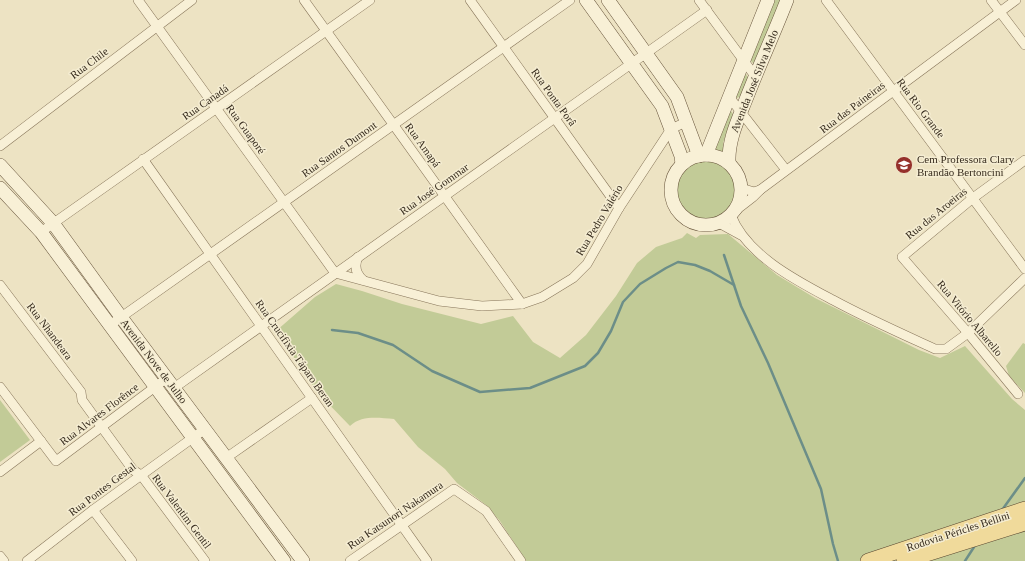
<svg xmlns="http://www.w3.org/2000/svg" width="1025" height="561" font-family="'Times New Roman',serif">
  <rect width="100%" height="100%" fill="#ede3c3"/>
  <!-- green -->
  <g fill="#c2cb97">
    <path d="M774,0h7l-25,62 -3,1 -3,-3 8,-17z"/>
    <path d="M743,74h3l2,4 -7,18 -4,2 -2,-3z"/>
    <path d="M731,111l2,3 -10,29 1,9 -2,2 -10,-4 16,-38z"/>
    <circle cx="705" cy="191" r="31"/>
    <path d="M687,233l9,5 4,-3 28,-1 49,41 38,23 104,52 21,8 25,-12 47,53 13,11v151h-499l-26,-40 -14,-16 -29,-22 -12,-14 -27,-22 -24,-28c-16,-1 -32,-4 -44,7l-32,-33 -42,-62 39,-34 21,-13 26,7 40,13 79,20 32,-8 20,26 27,16 26,-23 30,-39 21,-33 19,-16 26,-9z"/>
    <path d="M1023,343l2,1v49l-16,-17 -3,-10z"/>
    <path d="M0,400l30,40 -30,22z"/>
  </g>
  <g fill="none" stroke-linecap="round" stroke-linejoin="round">
    <!-- stream -->
    <g stroke="#6c8e88" stroke-width="2.5">
      <path d="M724,255l17,51 27,57 53,126 12,55 5,17"/>
      <path d="M332,330l26,3 35,12 39,26 48,21 50,-4 55,-22 13,-13 13,-22 12,-29 17,-18 26,-16 12,-6 17,3 15,6 24,14"/>
      <path d="M1002,510l23,-32"/>
      <path d="M965,561l11,-17"/>
    </g>
    <!-- street casing -->
    <g stroke="#87755a" stroke-width="10">
      <g id="street">
        <path d="M138,0l197,273 104,28 43,5 40,-2 20,-7 31,-19 14,-14 32,-56 52,-79 15,-7"/>
        <path d="M304,0l218,304"/>
        <path d="M470,0l149,208"/>
        <path d="M699,0l56,76"/>
        <path d="M826,0l199,269"/>
        <path d="M991,0l34,45"/>
        <path d="M730,98l56,72"/>
        <path d="M0,146l192,-146"/>
        <path d="M143,159l284,402"/>
        <path d="M741,188l13,4 6,-2"/>
        <path d="M735,211l18,-14 7,-7 256,-190"/>
        <path d="M731,215c15,40 66,66 102,85 33,18 67,33 102,49h11l22,-16 57,-55"/>
        <path d="M719,223l22,12"/>
        <path d="M41,232l329,-232"/>
        <path d="M358,257c-4,9 -2,17 5,23"/>
        <path d="M0,285l81,107 1,8 51,70 8,5 64,86"/>
        <path d="M110,325l460,-325"/>
        <path d="M0,387l56,74 111,-83"/>
        <path d="M174,388l533,-378"/>
        <path d="M1018,394l-50,-61 -66,-76 71,-59 52,-38"/>
        <path d="M226,458l86,-60"/>
        <path d="M0,472l41,-31"/>
        <path d="M93,510l39,51"/>
        <path d="M0,556l4,5"/>
        <path d="M27,561l66,-51 112,-81"/>
        <path d="M350,561l104,-72 32,22 35,50"/>
      </g>
    </g>
    <!-- secondary casing -->
    <g stroke="#69563d" stroke-width="14">
      <g id="secondary">
        <path d="M586,0l76,106 19,50 1,8"/>
        <path d="M608,0l69,97 22,59"/>
        <circle cx="706" cy="190" r="35"/>
        <path d="M706,155l62,-155"/>
        <path d="M729,163c-1,-22 8,-41 16,-61 13,-34 29,-68 42,-102"/>
        <path d="M0,165l53,58 68,94 182,244"/>
        <path d="M0,188l41,44 243,329"/>
      </g>
    </g>
    <!-- primary casing -->
    <g stroke="#55432e" stroke-width="16">
      <g id="primary">
        <path d="M868,561l157,-52"/>
        <path d="M904,561l121,-38"/>
      </g>
    </g>
    <!-- street -->
    <use href="#street" stroke="#f8f0d6" stroke-width="9"/>
    <!-- secondary -->
    <use href="#secondary" stroke="#f8f0d6" stroke-width="13"/>
    <!-- primary -->
    <use href="#primary" stroke="#f0da9b" stroke-width="15"/>
  </g>
  <!-- icons -->
  <defs>
    <g id="school-disc" transform="scale(0.9)"><circle r="9.5" fill="#95302b" stroke="#f5edd2"/><path d="M0-5L7-2L0 1L-7-2ZM-4 1L0 2.5L4 1V4Q0 6-4 4Z" fill="#fff"/></g>
  </defs>
  <g fill-rule="evenodd">
    <use href="#school-disc" x="904" y="165"/>
  </g>
  <g text-anchor="middle" stroke-width="3" stroke-linejoin="round" paint-order="stroke">
    <!-- street labels -->
    <g font-size="11" fill="#372c1e" stroke="#f5edd2">
      <text transform="translate(89 63) rotate(-37)" y="4">Rua Chile</text>
      <text transform="translate(754 81) rotate(-68)" y="4">Avenida José Silva Melo</text>
      <text transform="translate(554 97) rotate(54)" y="4">Rua Ponta Porâ</text>
      <text transform="translate(205 102) rotate(-35)" y="4">Rua Canadá</text>
      <text transform="translate(852 107) rotate(-37)" y="4">Rua das Paineiras</text>
      <text transform="translate(921 108) rotate(53)" y="4">Rua Rio Grande</text>
      <text transform="translate(246 129) rotate(54)" y="4">Rua Guaporé</text>
      <text transform="translate(423 145) rotate(54)" y="4">Rua Amapá</text>
      <text transform="translate(339 149) rotate(-35)" y="4">Rua Santos Dumont</text>
      <text transform="translate(434 189) rotate(-35)" y="4">Rua José Gommar</text>
      <text transform="translate(936 213) rotate(-39)" y="4">Rua das Aroeiras</text>
      <text transform="translate(599 220) rotate(-59)" y="4">Rua Pedro Valério</text>
      <text transform="translate(970 318) rotate(50)" y="4">Rua Vitório Albarello</text>
      <text transform="translate(50 331) rotate(53)" y="4">Rua Nhandeara</text>
      <text transform="translate(295 353) rotate(55)" y="4">Rua Crucifixia Táparo Beran</text>
      <text transform="translate(154 361) rotate(53)" y="4">Avenida Nove de Julho</text>
      <text transform="translate(99 414) rotate(-37)" y="4">Rua Alvares Florênce</text>
      <text transform="translate(102 489) rotate(-37)" y="4">Rua Pontes Gestal</text>
      <text transform="translate(182 511) rotate(53)" y="4">Rua Valentim Gentil</text>
      <text transform="translate(395 515) rotate(-34)" y="4">Rua Katsunori Nakamura</text>
      <text transform="translate(958 531) rotate(-18)" y="4">Rodovia Péricles Bellini</text>
    </g>
    <!-- poi labels -->
    <g font-size="11" fill="#372c1e" stroke="#f5edd2" text-anchor="start">
      <text x="917" y="163">Cem Professora Clary<tspan x="917" dy="13">Brandão Bertoncini</tspan></text>
    </g>
  </g>
</svg>
